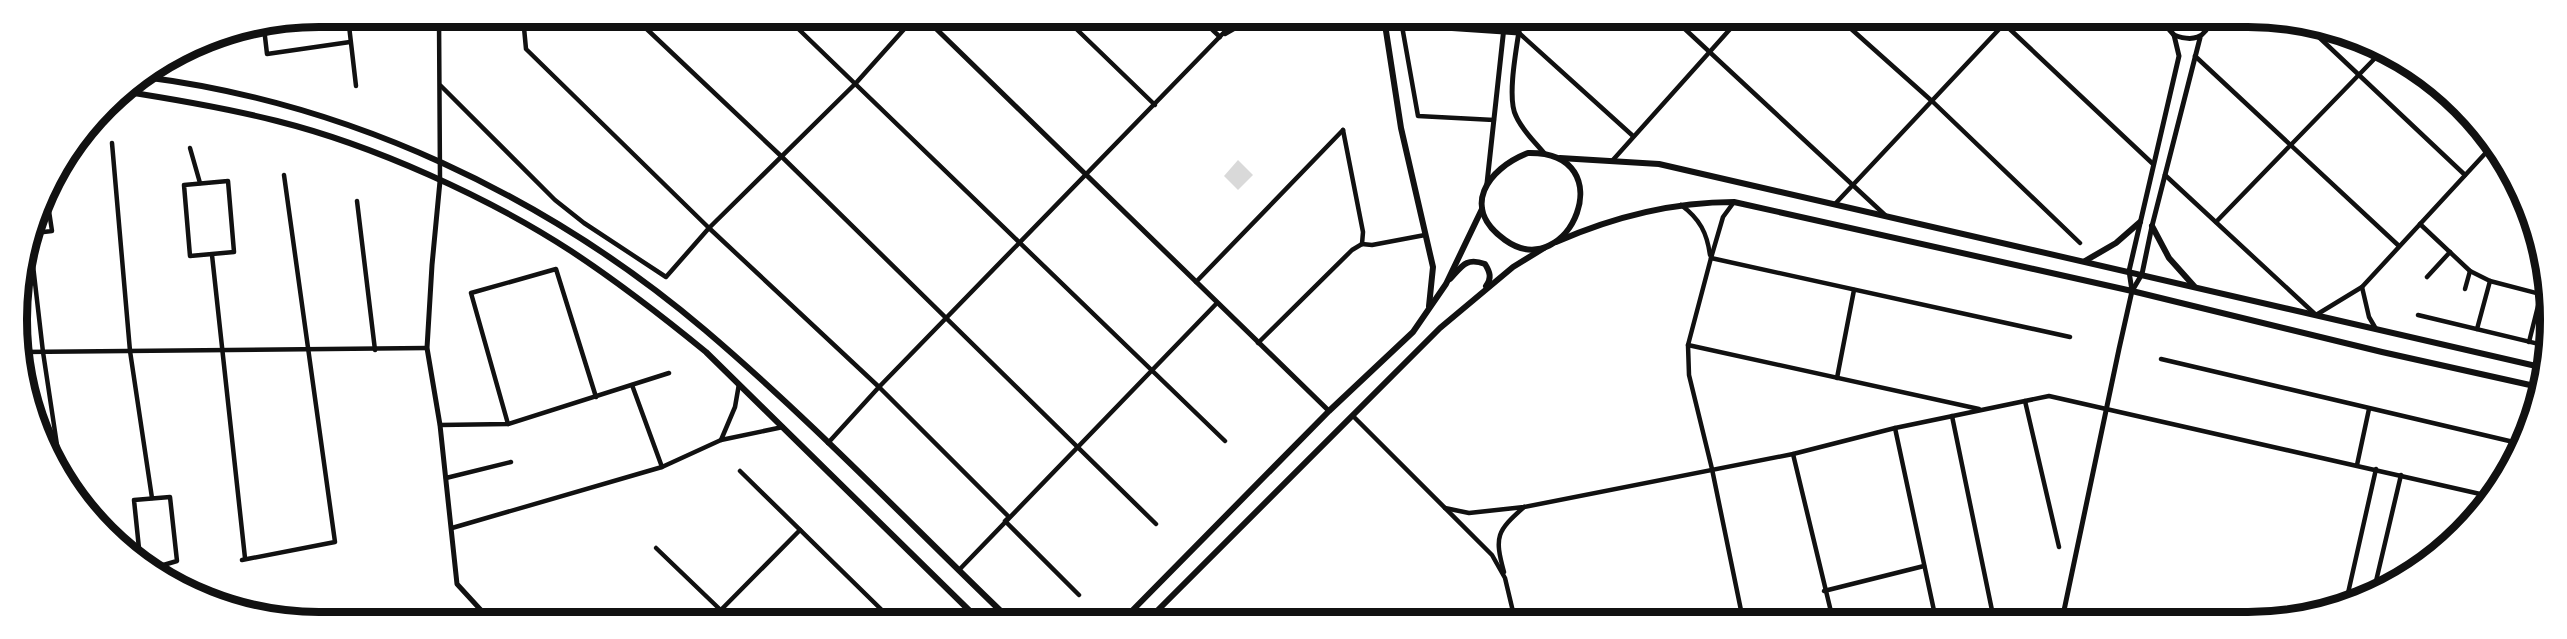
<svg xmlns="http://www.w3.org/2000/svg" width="2567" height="639" font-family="'Roboto Condensed',sans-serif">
  <rect width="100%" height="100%" fill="#fff"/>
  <!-- water -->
  <path fill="#d9d9d9" d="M1238,160l15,15 -15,15 -14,-14z"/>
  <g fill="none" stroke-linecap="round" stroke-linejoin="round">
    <!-- minor -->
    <g stroke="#111" stroke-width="4.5">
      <path d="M348,17l8,69"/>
      <path d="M439,17l1,164"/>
      <path d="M523,17l3,32 183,179 170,159 130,130 -4,4 74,74"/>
      <path d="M634,17l147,139 375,368"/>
      <path d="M786,17l439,424"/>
      <path d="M1065,18l90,87"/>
      <path d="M1200,18l20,19"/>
      <path d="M1307,18l78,6"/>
      <path d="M1673,18l212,197"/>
      <path d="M1840,19l93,83 147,141"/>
      <path d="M1999,19l154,145"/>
      <path d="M2306,25l159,150"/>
      <path d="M1402,26l16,90 76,4"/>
      <path d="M264,28l3,26 83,-12"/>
      <path d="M1519,33l114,103"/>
      <path d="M1225,34l28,-16"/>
      <path d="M181,54v2"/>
      <path d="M2195,56l204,190"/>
      <path d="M441,86l114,114 29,23 82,54 43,-49 147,-145 59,-66"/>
      <path d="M1343,130l20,102 -1,12"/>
      <path d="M112,143l18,208 22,147"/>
      <path d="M190,148l10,35"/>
      <path d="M1612,161l128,-143"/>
      <path d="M2165,175l151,140 46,-28 131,-142"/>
      <path d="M228,181l6,71 -44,4 -6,-71z"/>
      <path d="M357,201l18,149"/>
      <path d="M1734,202l-11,15 -12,41 -23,87 1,30 23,94 31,151"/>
      <path d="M1835,204l169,-180"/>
      <path d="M1681,205c19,14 26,28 29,50"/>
      <path d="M2216,222l166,-171"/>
      <path d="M2420,224l50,47 20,10 54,14"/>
      <path d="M35,233l17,-2 -6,-40"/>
      <path d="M1362,244l10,1 53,-10"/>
      <path d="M31,248l12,104 17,113"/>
      <path d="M212,255l33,303"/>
      <path d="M1711,258l359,79"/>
      <path d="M2427,277l23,-25"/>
      <path d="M1196,282l147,-152"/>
      <path d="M2362,287l7,30 7,12"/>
      <path d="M2465,289l5,-18"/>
      <path d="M2418,315l129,31"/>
      <path d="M2477,329l13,-48"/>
      <path d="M2529,342l12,-48"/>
      <path d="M1258,343l94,-93 10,-6"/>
      <path d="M1688,345l291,64"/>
      <path d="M22,352l405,-4"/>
      <path d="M2161,359l361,85"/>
      <path d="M1837,378l17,-88"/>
      <path d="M632,385l30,82"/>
      <path d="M2025,401l34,146"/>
      <path d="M1353,416l139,139 13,23 10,42"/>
      <path d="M1952,416l42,204"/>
      <path d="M508,424l-37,-131 85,-24 40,128"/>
      <path d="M440,425l68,-1 161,-51"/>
      <path d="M1895,428l41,192"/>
      <path d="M721,440l14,-33 4,-23"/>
      <path d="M828,443l51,-56 359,-369"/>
      <path d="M1793,454l40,166"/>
      <path d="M2357,465l12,-56"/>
      <path d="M740,471l152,149"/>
      <path d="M446,478l65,-16"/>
      <path d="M1445,508l24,5 55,-6 269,-53 102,-26 154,-32 440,100"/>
      <path d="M452,528l210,-61 59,-27 62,-13"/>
      <path d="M656,548l75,72"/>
      <path d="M140,558l-6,-58 36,-3 7,64 -17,5h-11"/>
      <path d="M242,560l93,-18 -51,-367"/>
      <path d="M160,566l2,10"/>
      <path d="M959,570l258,-267"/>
      <path d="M1504,572c-10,-36 -7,-41 20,-65"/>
      <path d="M1824,591l100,-25"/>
      <path d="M2373,594l28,-119"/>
      <path d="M2346,602l30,-133"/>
      <path d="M711,620l89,-90"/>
    </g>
    <!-- tertiary -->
    <g stroke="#111" stroke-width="5">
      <path d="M924,17l405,394"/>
      <path d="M1521,18c-3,23 -15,79 -5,98 6,14 18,25 28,37"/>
      <path d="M1385,24l134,9"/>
      <path d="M2210,28l7,-9"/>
      <path d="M2174,35c18,7 32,4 37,-16"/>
      <path d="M440,181l-8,84 -5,83 13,77 17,159 33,36"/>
      <path d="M1487,183l18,-165"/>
      <path d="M2132,291l-3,-20 50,-215 -5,-21 -14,-16"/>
      <path d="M2062,620l57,-271 13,-58 10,-17 10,-48 48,-188"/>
    </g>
    <!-- secondary -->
    <g stroke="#111" stroke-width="6">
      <path d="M1384,18l17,110 32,139 -4,39"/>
      <path d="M1400,18l2,8"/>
      <path d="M144,77c206,26 403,119 561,253 107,91 204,193 305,290"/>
      <path d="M121,91c52,8 105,17 156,30 96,24 211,76 294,130 47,31 91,65 135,101l273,268"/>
      <path d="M1528,153c97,-2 41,133 -23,87 -45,-32 -18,-71 23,-87z"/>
      <path d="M1560,158l99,6 886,204"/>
      <path d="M2152,226l17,32 25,28"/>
      <path d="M1556,242c57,-25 116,-40 178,-40l398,89 250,61 157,35"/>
      <path d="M2085,261l31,-18 24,-21"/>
      <path d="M1450,279c12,-13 16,-22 35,-15 5,8 7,14 1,22"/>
      <path d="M1123,620l206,-209 84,-79 33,-48 36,-75"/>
      <path d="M1148,620l292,-292 73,-61 31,-19"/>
    </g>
  </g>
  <!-- crop -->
  <path d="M0 0H2567V639H0ZM319 27H2248A292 292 0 0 1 2540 319V320A292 292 0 0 1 2248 612H319A292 292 0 0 1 27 320V319A292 292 0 0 1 319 27Z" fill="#fff" fill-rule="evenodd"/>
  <path fill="none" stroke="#111" stroke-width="8" d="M319 27H2248A292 292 0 0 1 2540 319V320A292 292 0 0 1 2248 612H319A292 292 0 0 1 27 320V319A292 292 0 0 1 319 27Z"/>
</svg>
